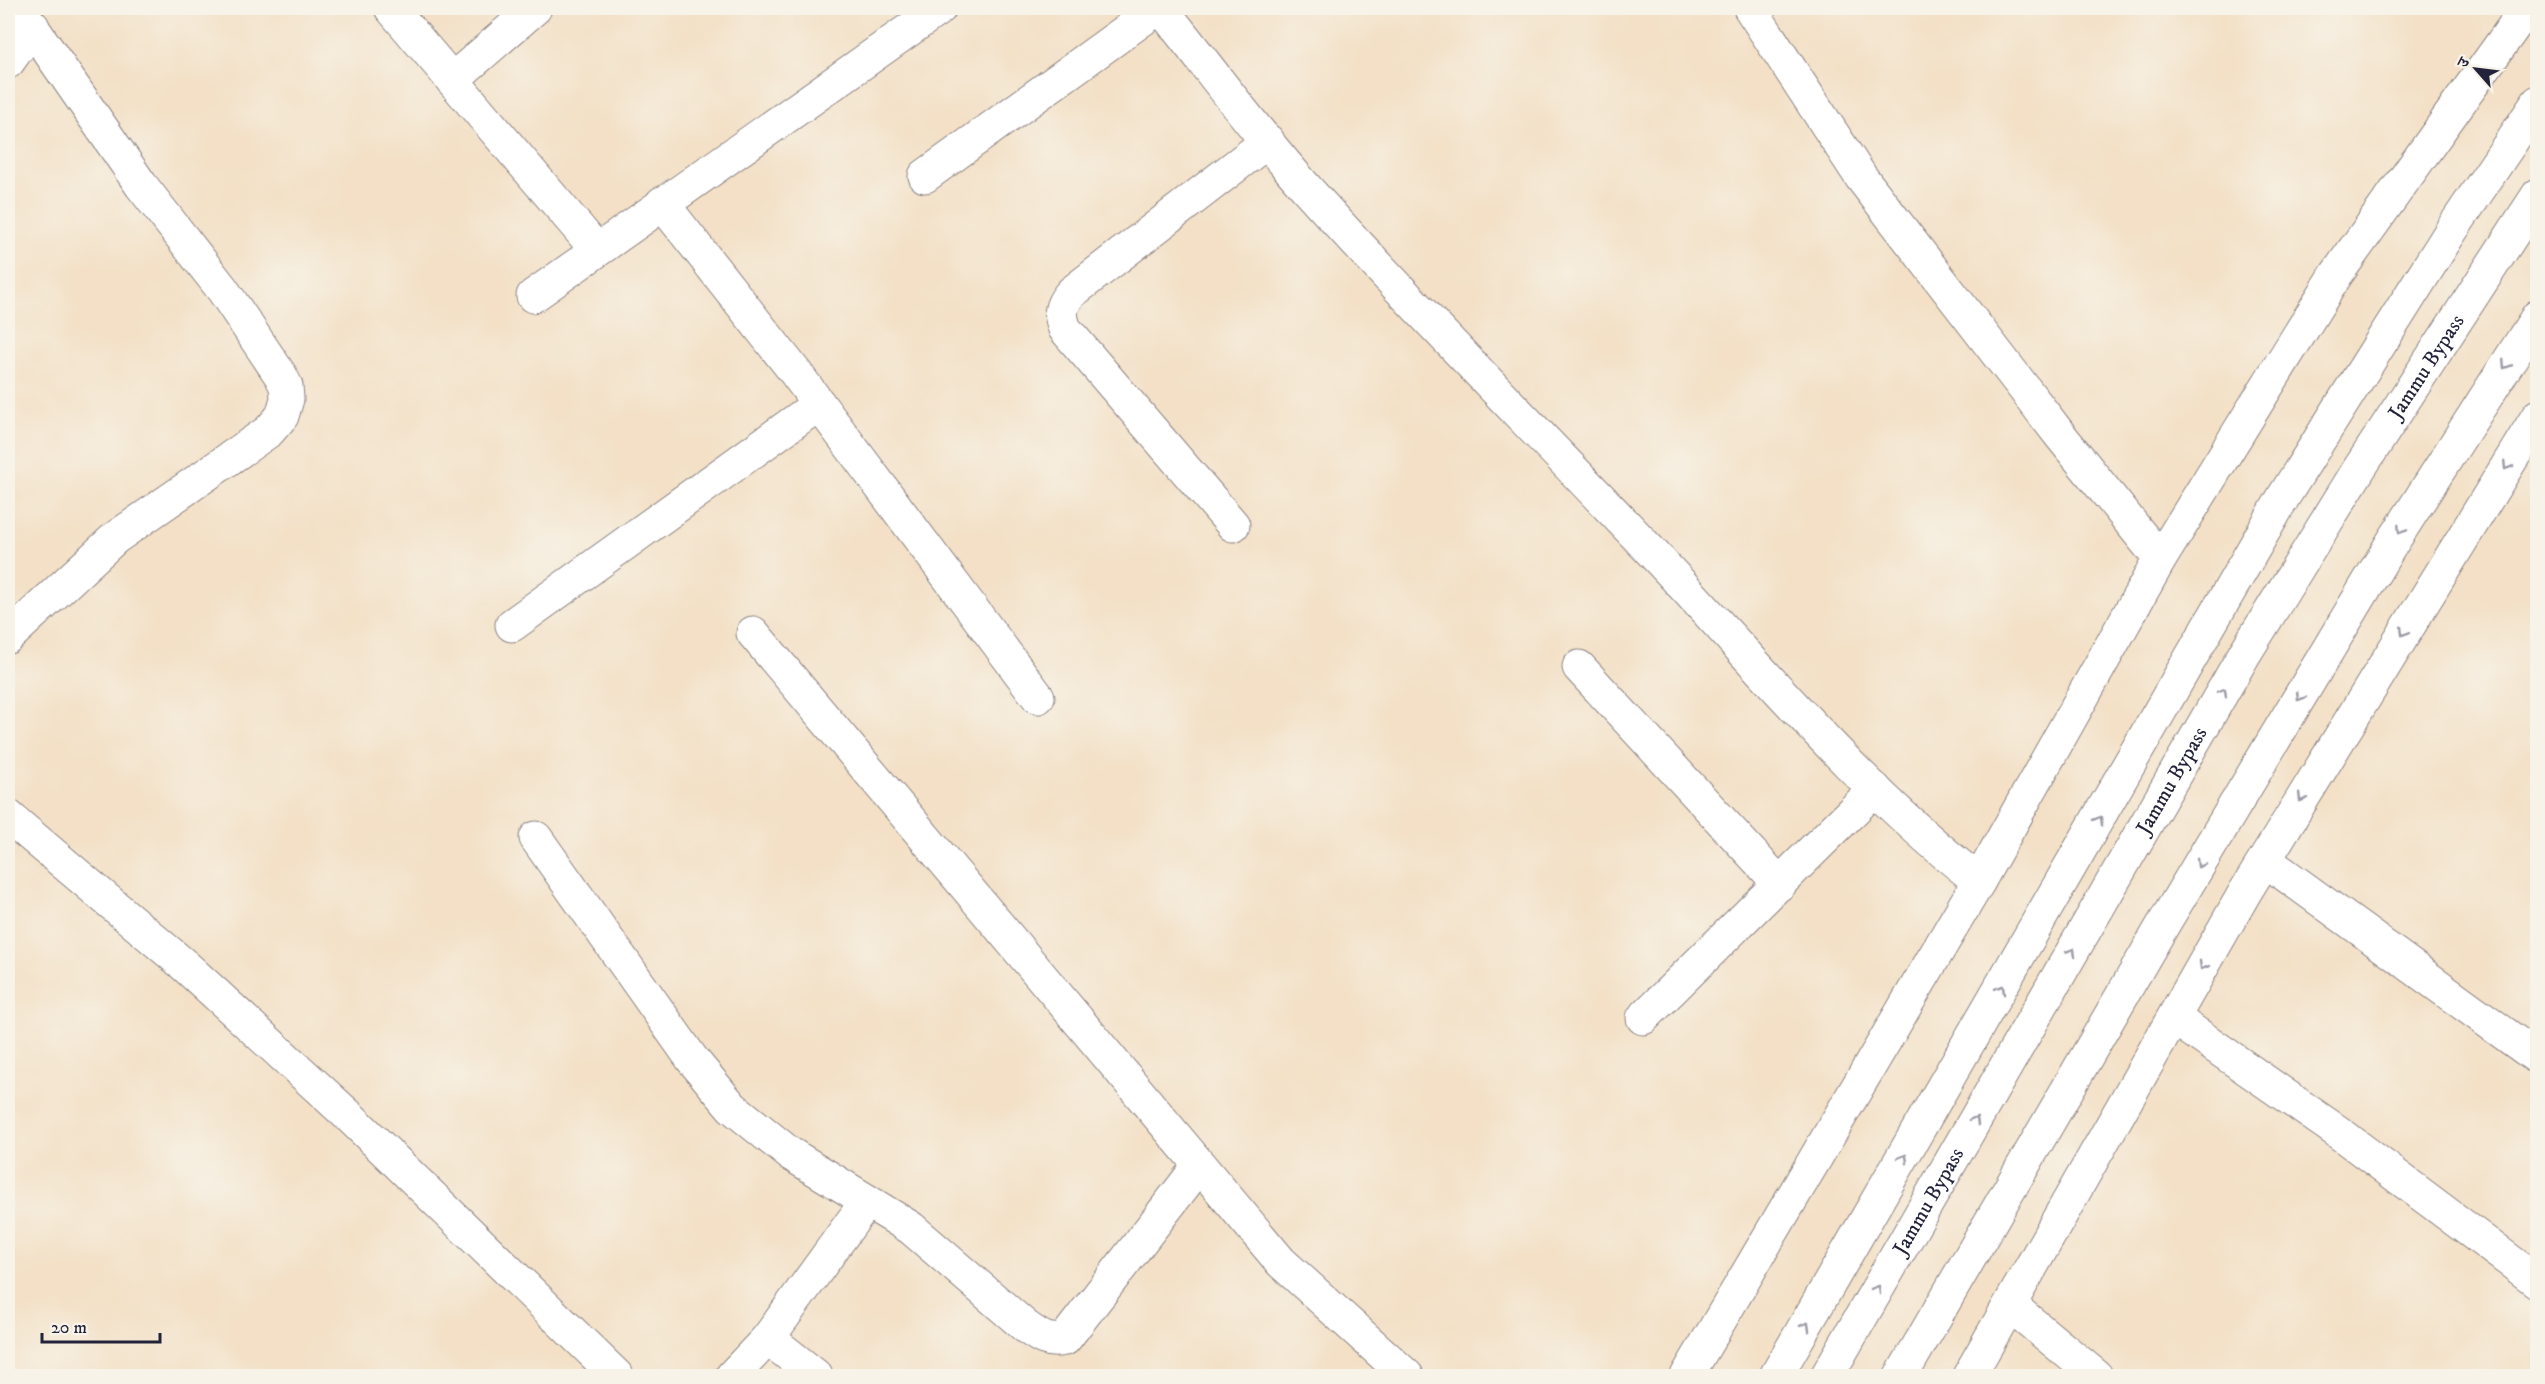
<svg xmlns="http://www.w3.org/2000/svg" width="2545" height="1384" font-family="'IM FELL DW Pica','Noto Serif Devanagari',serif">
  <rect width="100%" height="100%" fill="#f7f3e8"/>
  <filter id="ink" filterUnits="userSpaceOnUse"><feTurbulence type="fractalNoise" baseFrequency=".0167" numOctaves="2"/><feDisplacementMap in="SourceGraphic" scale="12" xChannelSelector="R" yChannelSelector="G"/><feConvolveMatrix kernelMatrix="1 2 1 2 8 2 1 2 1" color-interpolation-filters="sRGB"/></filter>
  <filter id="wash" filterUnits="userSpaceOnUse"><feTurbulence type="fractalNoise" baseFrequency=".008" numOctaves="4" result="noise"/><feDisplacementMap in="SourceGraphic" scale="24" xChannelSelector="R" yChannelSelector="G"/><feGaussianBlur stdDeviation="1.35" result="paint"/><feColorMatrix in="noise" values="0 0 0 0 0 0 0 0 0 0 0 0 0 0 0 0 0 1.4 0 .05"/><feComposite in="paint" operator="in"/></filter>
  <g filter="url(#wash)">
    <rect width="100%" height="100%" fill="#f3e0c6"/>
  </g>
  <g filter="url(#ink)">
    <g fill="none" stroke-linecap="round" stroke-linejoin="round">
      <!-- street casing -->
      <g stroke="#8a8180" stroke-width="35">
        <g id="street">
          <path d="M391,8l206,242"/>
          <path d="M1161,8c48,60 95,124 147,182 109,121 224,236 336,354 109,114 209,239 335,337"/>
          <path d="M1750,8l111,169 199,258 100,124"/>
          <path d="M8,62l25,-35"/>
          <path d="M452,80l83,-72"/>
          <path d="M925,176l233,-168"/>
          <path d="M662,203l133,169 243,325"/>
          <path d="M533,296l407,-288"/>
          <path d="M1233,525l-168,-196c-6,-16 -5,-23 6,-36l197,-152"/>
          <path d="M512,625l307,-221"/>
          <path d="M753,633l528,629 126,114"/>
          <path d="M8,637l107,-99 154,-107 13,-15 5,-17 -1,-13 -5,-10 -58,-86 -82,-105 -122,-177"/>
          <path d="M1579,667l201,217"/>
          <path d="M8,816l175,148 167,153 267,259"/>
          <path d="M536,838l156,221 40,48 57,46 122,75 115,99c14,10 22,16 39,12l134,-173"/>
          <path d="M2265,860l273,198"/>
          <path d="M1643,1018l232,-229"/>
          <path d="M2174,1018l164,114 200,150"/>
          <path d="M2010,1305l86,71"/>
          <path d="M768,1338l48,38"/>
          <path d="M732,1376l36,-38 99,-137"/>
          <path d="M1687,1376l292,-495 181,-322 176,-284 191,-267"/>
        </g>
      </g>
      <!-- secondary casing -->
      <g stroke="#8a8180" stroke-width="35">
        <g id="secondary">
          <path d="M1776,1376l508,-880 169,-268 85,-126"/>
          <path d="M1969,1376l276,-484 293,-476"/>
        </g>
      </g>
      <!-- highway casing -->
      <g stroke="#8a8180" stroke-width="35">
        <g id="highway">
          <path id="s1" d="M1827,1376l418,-723 114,-184 179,-274"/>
          <path d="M1901,1376l262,-451 229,-382 146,-227"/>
        </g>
      </g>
      <!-- street -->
      <use href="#street" stroke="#fff" stroke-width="33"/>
      <!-- secondary -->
      <use href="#secondary" stroke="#fff" stroke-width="33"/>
      <!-- highway -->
      <use href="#highway" stroke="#fff" stroke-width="33"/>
    </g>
    <!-- one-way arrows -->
    <defs><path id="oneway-chevron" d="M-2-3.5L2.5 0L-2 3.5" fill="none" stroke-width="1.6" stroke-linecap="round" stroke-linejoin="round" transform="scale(1.5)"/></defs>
    <g stroke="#9c9ca7">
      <use href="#oneway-chevron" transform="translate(2506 365) rotate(123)"/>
      <use href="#oneway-chevron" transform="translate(2507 466) rotate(122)"/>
      <use href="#oneway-chevron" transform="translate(2401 530) rotate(123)"/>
      <use href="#oneway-chevron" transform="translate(2404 632) rotate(121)"/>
      <use href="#oneway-chevron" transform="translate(2223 692) rotate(-60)"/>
      <use href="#oneway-chevron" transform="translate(2300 697) rotate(121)"/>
      <use href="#oneway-chevron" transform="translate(2302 798) rotate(121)"/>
      <use href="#oneway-chevron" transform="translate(2099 820) rotate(-60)"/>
      <use href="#oneway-chevron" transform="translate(2200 864) rotate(121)"/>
      <use href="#oneway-chevron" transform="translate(2072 952) rotate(-60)"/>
      <use href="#oneway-chevron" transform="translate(2203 966) rotate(120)"/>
      <use href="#oneway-chevron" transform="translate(2001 989) rotate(-60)"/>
      <use href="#oneway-chevron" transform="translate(1975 1120) rotate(-60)"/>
      <use href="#oneway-chevron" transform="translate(1904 1158) rotate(-60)"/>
      <use href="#oneway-chevron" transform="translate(1877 1289) rotate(-60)"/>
      <use href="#oneway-chevron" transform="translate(1806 1326) rotate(-60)"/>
    </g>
  </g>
  <g text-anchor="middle" stroke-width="4.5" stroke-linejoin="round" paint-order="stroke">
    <!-- street labels -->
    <g font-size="21" fill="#22223b" stroke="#f7f3e8">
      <text dy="7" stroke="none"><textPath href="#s1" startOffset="1174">Jammu Bypass</textPath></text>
      <text dy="7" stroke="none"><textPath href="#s1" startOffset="688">Jammu Bypass</textPath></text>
      <text dy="7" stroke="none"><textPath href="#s1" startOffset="202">Jammu Bypass</textPath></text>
    </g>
  </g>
  <!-- margin -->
  <rect width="2545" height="1384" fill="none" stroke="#f7f3e8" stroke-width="30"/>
  <!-- north arrow -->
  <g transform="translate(2476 69) rotate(298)" stroke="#f7f3e8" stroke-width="4.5" paint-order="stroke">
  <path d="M0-4.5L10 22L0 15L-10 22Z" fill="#22223b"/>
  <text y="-9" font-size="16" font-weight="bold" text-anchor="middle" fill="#22223b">उ</text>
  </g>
  <!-- scale -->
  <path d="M42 1333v9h118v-9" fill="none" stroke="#22223b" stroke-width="3"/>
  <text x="51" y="1333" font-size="18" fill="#22223b" stroke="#f7f3e8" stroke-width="4.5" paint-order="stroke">20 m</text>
</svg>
